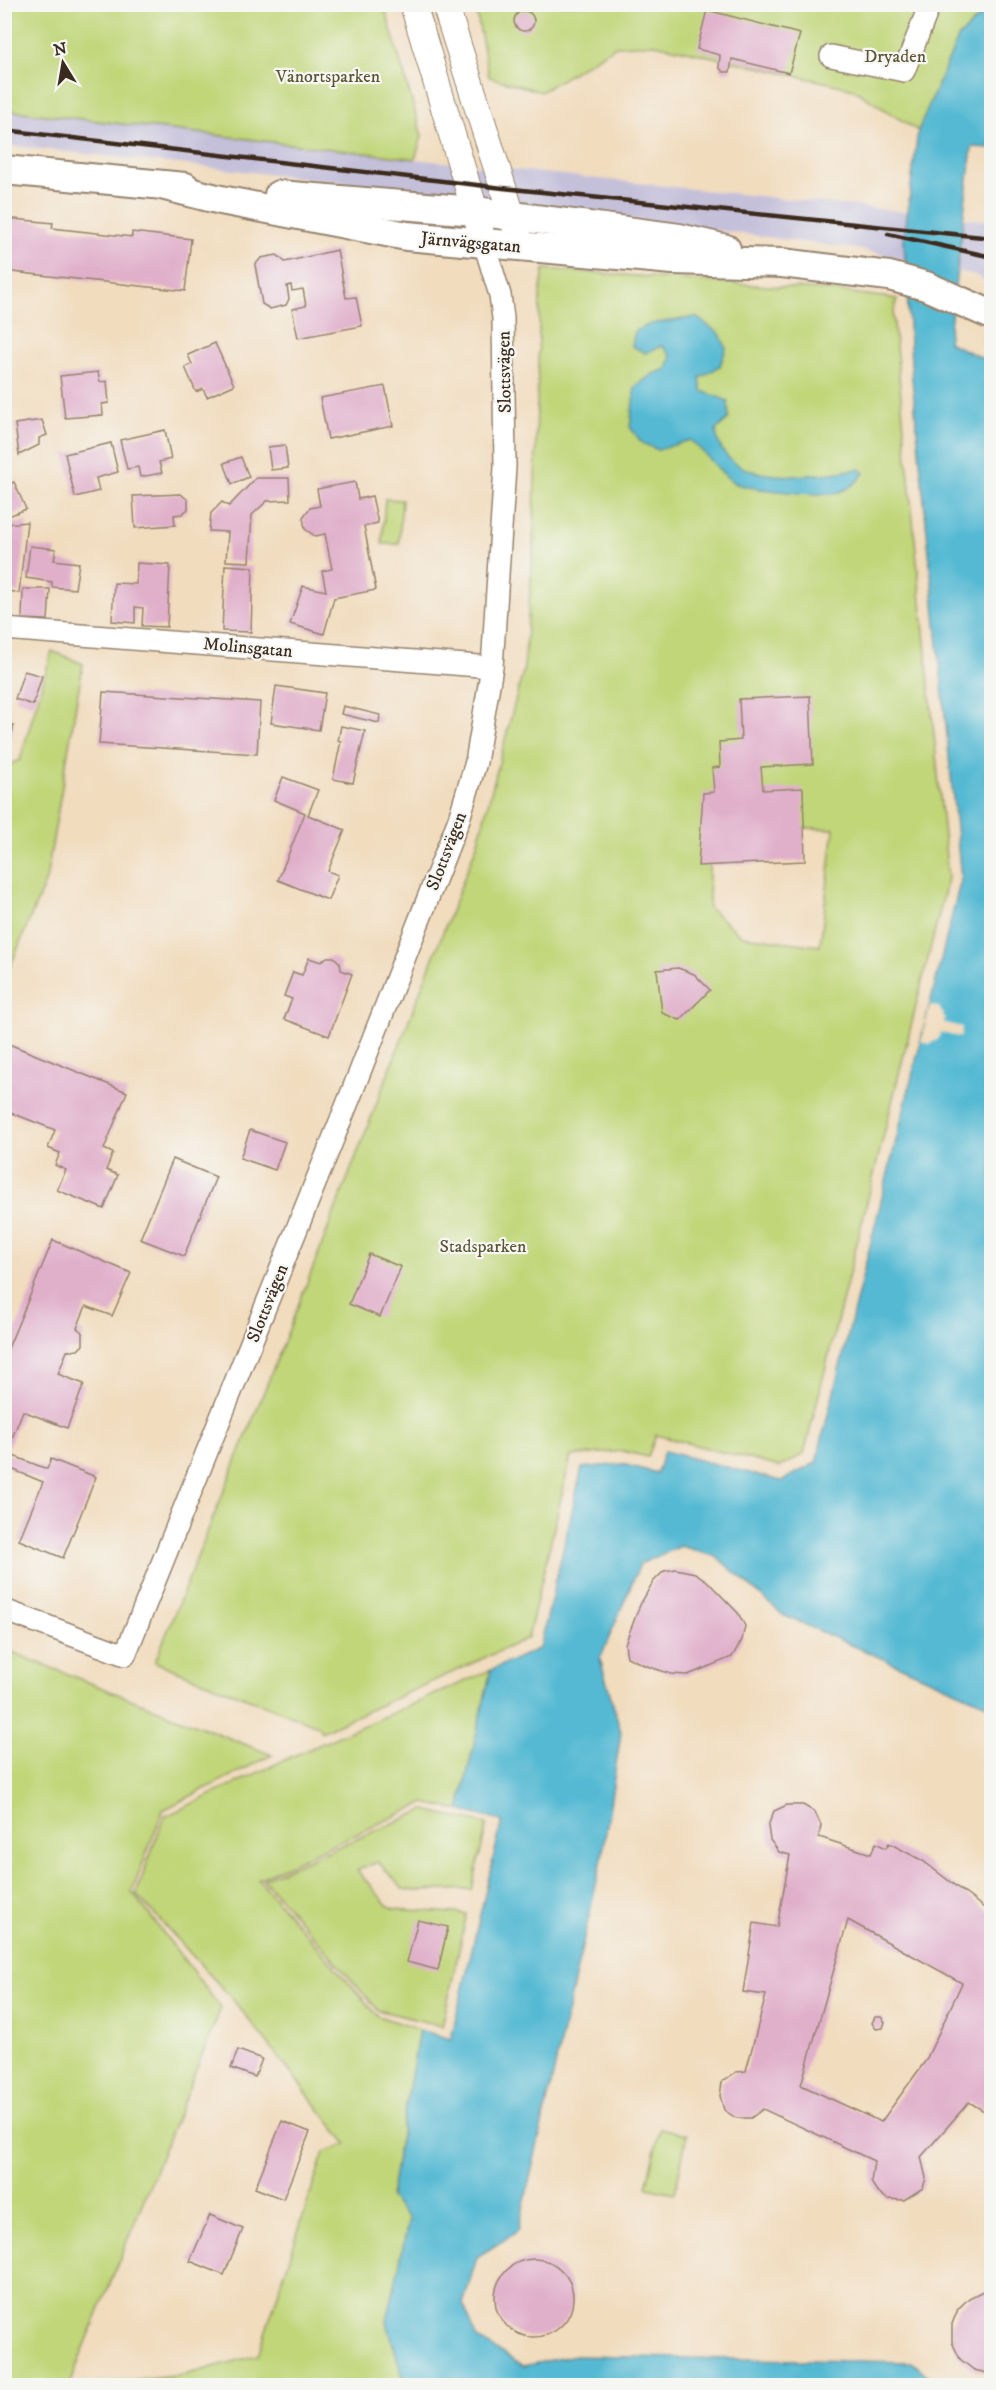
<svg xmlns="http://www.w3.org/2000/svg" width="996" height="2390" font-family="'IM FELL DW Pica',serif">
  <rect width="100%" height="100%" fill="#f6f6f2"/>
  <filter id="ink" filterUnits="userSpaceOnUse"><feTurbulence type="fractalNoise" baseFrequency=".0167" numOctaves="2"/><feDisplacementMap in="SourceGraphic" scale="12" xChannelSelector="R" yChannelSelector="G"/><feConvolveMatrix kernelMatrix="1 2 1 2 8 2 1 2 1" color-interpolation-filters="sRGB"/></filter>
  <filter id="wash" filterUnits="userSpaceOnUse"><feTurbulence type="fractalNoise" baseFrequency=".008" numOctaves="4" result="noise"/><feDisplacementMap in="SourceGraphic" scale="24" xChannelSelector="R" yChannelSelector="G"/><feGaussianBlur stdDeviation="1.35" result="paint"/><feColorMatrix in="noise" values="0 0 0 0 0 0 0 0 0 0 0 0 0 0 0 0 0 1.4 0 .05"/><feComposite in="paint" operator="in"/></filter>
  <g filter="url(#wash)">
    <rect width="100%" height="100%" fill="#f1dcbe"/>
    <!-- industrial -->
    <path fill="#c5c0da" d="M5,110l410,49 576,62v63l-16,-9 -118,-26 -453,-60 -399,-44z"/>
    <!-- green -->
    <g fill="#c1d679" stroke="#7e804c" stroke-width="1.5" fill-rule="evenodd">
      <path d="M5,4l379,1 38,131 -7,23 -410,-49z"/>
      <path d="M475,5h516l-33,33 -40,93 -67,-43 -196,-44 -39,2 -75,46 -52,-15z"/>
      <path d="M544,269l291,22 62,8 -4,16 55,563 -144,576 -24,13 -124,-32 -8,22 -25,-6 -52,5 -43,182 -207,94 -3,-6 -163,-64 131,-325 192,-495 46,-174 9,-114 7,-260zM804,828l30,1 -14,117 -78,-10 -33,-28v-43z"/>
      <path d="M385,499l17,1 -3,44h-17z"/>
      <path d="M52,651l31,13 -37,216 -41,99v-213l15,-6z"/>
      <path d="M4,1649l268,106 -109,55 -31,82 89,116 -152,377h-64z"/>
      <path d="M491,1670l-32,140 -35,-7 -166,76 120,137 41,14 -29,167 19,22 -22,103 18,63 -319,1 98,-11 74,-20 66,-203 23,-8 -113,-143 -98,-107 28,-77 127,-60z"/>
      <path d="M424,1810l63,14 -15,65 -56,2 -13,-2 -25,-27 -21,8 30,35 8,4 72,5 -25,112 -64,-16 -115,-131z"/>
      <path d="M660,2128l27,6 -12,59 -29,-6z"/>
    </g>
    <!-- water -->
    <g fill="#55b9d3" stroke="#487278" stroke-width="1.5">
      <path d="M991,6v142l-19,-1 -24,195 44,21 -1,1343 -208,-91 -66,-58 -36,-11 -41,18 -40,95 21,73 -19,126 -84,373 -41,26 -14,47 15,35 45,27 48,-10 341,6 27,23h-534l-18,-63 22,-103 -19,-21 29,-168 32,9 51,-218 -43,-11 32,-140 49,-22 42,-180 40,-4 35,9 7,-22 117,30 35,-18 145,-584 -49,-500 -8,-139 14,-109 40,-93z"/>
      <path d="M696,317l24,17 6,14 -6,18 -20,12 2,13 26,10 1,17 -13,12c5,61 102,46 143,39l5,4c-6,9 -17,18 -29,20 -17,3 -87,-3 -102,-11 -12,-8 -29,-31 -43,-42l-32,10 -16,-7 -12,-16 5,-40 18,-13 14,-5 4,-13 -9,-10 -17,7 -13,-7 3,-15 16,-7z"/>
    </g>
    <!-- pier -->
    <path fill="#f1dcbe" d="M930,1005l9,2 6,11 -1,5 18,4 -1,10 -20,-4 -2,5 -9,6 -9,-2z"/>
    <g id="blocks">
      <!-- building -->
      <g fill="#e0afca" fill-rule="evenodd">
        <path d="M707,10l93,24 -11,39 -57,-14 -2,13h-7l-4,-5 1,-12 -23,-6z"/>
        <circle cx="524" cy="21" r="10"/>
        <path d="M4,218l49,5 -1,5 80,9v-5l59,7 -6,52 -181,-20z"/>
        <path d="M337,250l9,48 10,-1 6,29 -64,12 -6,-29 14,-3 -3,-17 -11,2 -1,-6 -4,1 2,13 -3,6 -16,4 -8,-5 -7,-39 6,-7 16,-3 8,7z"/>
        <path d="M215,343l19,42 -27,12 -4,-8 -7,3 -11,-25 7,-3 -4,-9z"/>
        <path d="M98,372l2,10 7,-1 2,22 -7,1 1,11 -38,3 -5,-42z"/>
        <path d="M385,386l8,40 -65,13 -8,-41z"/>
        <path d="M42,420l5,15 -8,3v7l-20,10 -4,-31z"/>
        <path d="M165,430l6,29 -12,3 3,11 -22,4 -2,-10 -11,2 -7,-29z"/>
        <path d="M111,443l7,29 -22,6 3,13 -24,6 -10,-43z"/>
        <path d="M285,445l3,23 -17,2 -3,-23z"/>
        <path d="M241,457l8,20 -17,7 -8,-21z"/>
        <path d="M256,478h33l1,22 -23,1 -15,14 -3,47 -23,-1 2,-29 -19,-1 2,-18 11,-11 7,4z"/>
        <path d="M14,482l12,27 -22,9v-32z"/>
        <path d="M355,482l3,17 14,-3 6,27 -14,3 12,64 -42,8 -10,36 -34,-10 13,-38 23,5 -4,-20 10,-2 -7,-35 -10,2 -10,-7 -2,-12 7,-9 10,-2 -3,-17z"/>
        <path d="M181,494l7,6v9l-6,5 -8,1 1,10 -40,3 -2,-32z"/>
        <path d="M27,522l-8,71 -15,-3v-66z"/>
        <path d="M30,546l26,3 -2,11 25,3 -4,26 -23,-2v-5l-26,-4z"/>
        <path d="M137,563l33,2 -3,62 -25,-1 1,-18 -8,-1v16l-23,-2 2,-38 22,1z"/>
        <path d="M225,565l28,2 -2,65 -29,-1z"/>
        <path d="M23,589h27l-2,31 -26,-1z"/>
        <path d="M24,671l18,5 -9,29 -18,-6z"/>
        <path d="M276,686l49,7 -6,37 -48,-7z"/>
        <path d="M103,692l157,10 -3,52 -158,-10z"/>
        <path d="M810,696l3,68 -52,3 2,23 40,-2 2,73 -107,5 5,-73 11,-1 -2,-24 8,-1 -1,-25 22,-2 -2,-41z"/>
        <path d="M343,706l37,9 -1,8 -38,-9z"/>
        <path d="M4,719l10,7 -9,30h-1z"/>
        <path d="M341,726l24,5 -12,52 -20,-4 8,-38h-3z"/>
        <path d="M283,777l35,13 -10,25 37,15 -17,41 10,4 -10,25 -50,-20 27,-67 -31,-13z"/>
        <path d="M327,957h7l6,6 1,7 11,4 -23,62 -45,-17 8,-20 -8,-3 9,-24 9,3 7,-17 12,4z"/>
        <path d="M678,968l16,6 16,16 -30,30 -18,-7 -5,-43z"/>
        <path d="M4,1042l123,50 -23,57 9,4 -7,17 12,5 -14,34 -47,-19 9,-20 -11,-5 5,-12 -12,-5 7,-18 -51,-20z"/>
        <path d="M250,1130l35,12 -10,28 -35,-12z"/>
        <path d="M173,1159l43,18 -32,79 -44,-17z"/>
        <path d="M53,1240l78,33 -19,43 -26,-10 -9,22 6,5v12l-5,5 -11,1 -9,23 26,10 -17,44 -44,-17 -17,42 41,16 4,-10 45,18 -33,81 -44,-18 24,-58 -39,-16v-108z"/>
        <path d="M369,1254l32,13 -21,50 -31,-13z"/>
        <path d="M676,1569l19,4 12,8 31,32 7,13 -3,14 -10,17 -44,18 -17,-1 -27,-9 -17,-8 -2,-13 15,-39 13,-23 11,-11z"/>
        <path d="M787,1805h16l12,7 6,13 -2,12 52,17 5,-11 10,5 3,-5 34,18 69,53v202l-23,-14 -48,55 5,21 -3,10 -19,12 -17,-1 -11,-9 -5,-8 3,-21 -111,-52 -12,9h-15l-12,-8 -4,-14 2,-14 14,-10 10,-1 20,-76 -23,-3 11,-69 23,4 13,-72 -11,-3 -9,-12 -2,-14 6,-15zM848,1920l114,63 -36,77 -45,62 -80,-37z"/>
        <path d="M418,1920l30,7 -10,43 -31,-8z"/>
        <path d="M875,2017h6l4,5 -2,6 -7,1 -4,-6z"/>
        <path d="M238,2050l24,9 -7,18 -24,-9z"/>
        <path d="M282,2121l28,11 -27,67 -28,-11z"/>
        <path d="M210,2215l33,14 -19,46 -34,-14z"/>
        <circle cx="534" cy="2298" r="39"/>
        <path d="M992,2290v84l-18,-4 -14,-11 -8,-17v-18l6,-15 11,-11 14,-7z"/>
      </g>
    </g>
  </g>
  <g filter="url(#ink)">
    <use href="#blocks" fill-opacity="0" stroke="#96836e" stroke-width="1.5"/>
    <g fill="none" stroke-linecap="round" stroke-linejoin="round">
      <!-- minor casing -->
      <g stroke="#96836e" stroke-width="24">
        <g id="minor">
          <path d="M831,56l73,15 26,-67"/>
          <path d="M4,629l488,38"/>
          <path d="M4,1610l121,45 225,-558 109,-278 17,-57 16,-95 13,-200 -2,-149 -3,-23 -16,-52"/>
        </g>
      </g>
      <!-- tertiary casing -->
      <g stroke="#96836e" stroke-width="28">
        <g id="tertiary">
          <path d="M413,4l67,224"/>
          <path d="M445,4l73,231"/>
        </g>
      </g>
      <!-- secondary casing -->
      <g stroke="#96836e" stroke-width="32">
        <g id="secondary">
          <path d="M4,170l181,17"/>
          <path d="M165,186l56,14 186,36 266,24 109,3 107,13 37,10 66,29"/>
          <path d="M279,195l196,16 204,27 47,11"/>
        </g>
      </g>
      <!-- minor -->
      <use href="#minor" stroke="#fff" stroke-width="21"/>
      <!-- tertiary -->
      <use href="#tertiary" stroke="#fff" stroke-width="26"/>
      <!-- secondary -->
      <use href="#secondary" stroke="#fff" stroke-width="28"/>
      <!-- rail -->
      <g stroke="#3b2a1e" stroke-width="4.5">
        <path d="M4,130l499,58 489,50"/>
        <path d="M888,234l104,23"/>
      </g>
    </g>
  </g>
  <g text-anchor="middle" stroke-width="4.5" stroke-linejoin="round" paint-order="stroke">
    <!-- park labels -->
    <g font-size="18" fill="#5c5535" stroke="#f6f6f2">
      <text x="895" y="62">Dryaden</text>
      <text x="328" y="82">Vänortsparken</text>
      <text x="483" y="1252">Stadsparken</text>
    </g>
    <!-- street labels -->
    <g font-size="18" fill="#3b2a1e" stroke="#f6f6f2">
      <text transform="translate(471 242) rotate(5)" y="6">Järnvägsgatan</text>
      <text transform="translate(504 372) rotate(-91)" y="6">Slottsvägen</text>
      <text transform="translate(248 647) rotate(5)" y="6">Molinsgatan</text>
      <text transform="translate(446 851) rotate(-69)" y="6">Slottsvägen</text>
      <text transform="translate(267 1303) rotate(-68)" y="6">Slottsvägen</text>
    </g>
  </g>
  <!-- margin -->
  <rect width="996" height="2390" fill="none" stroke="#f6f6f2" stroke-width="24"/>
  <!-- north arrow -->
  <g transform="translate(63 63) rotate(349)" stroke="#f6f6f2" stroke-width="4.5" paint-order="stroke">
  <path d="M0-4.5L10 22L0 15L-10 22Z" fill="#3b2a1e"/>
  <text y="-9" font-size="16" font-weight="bold" text-anchor="middle" fill="#3b2a1e">N</text>
  </g>
</svg>
